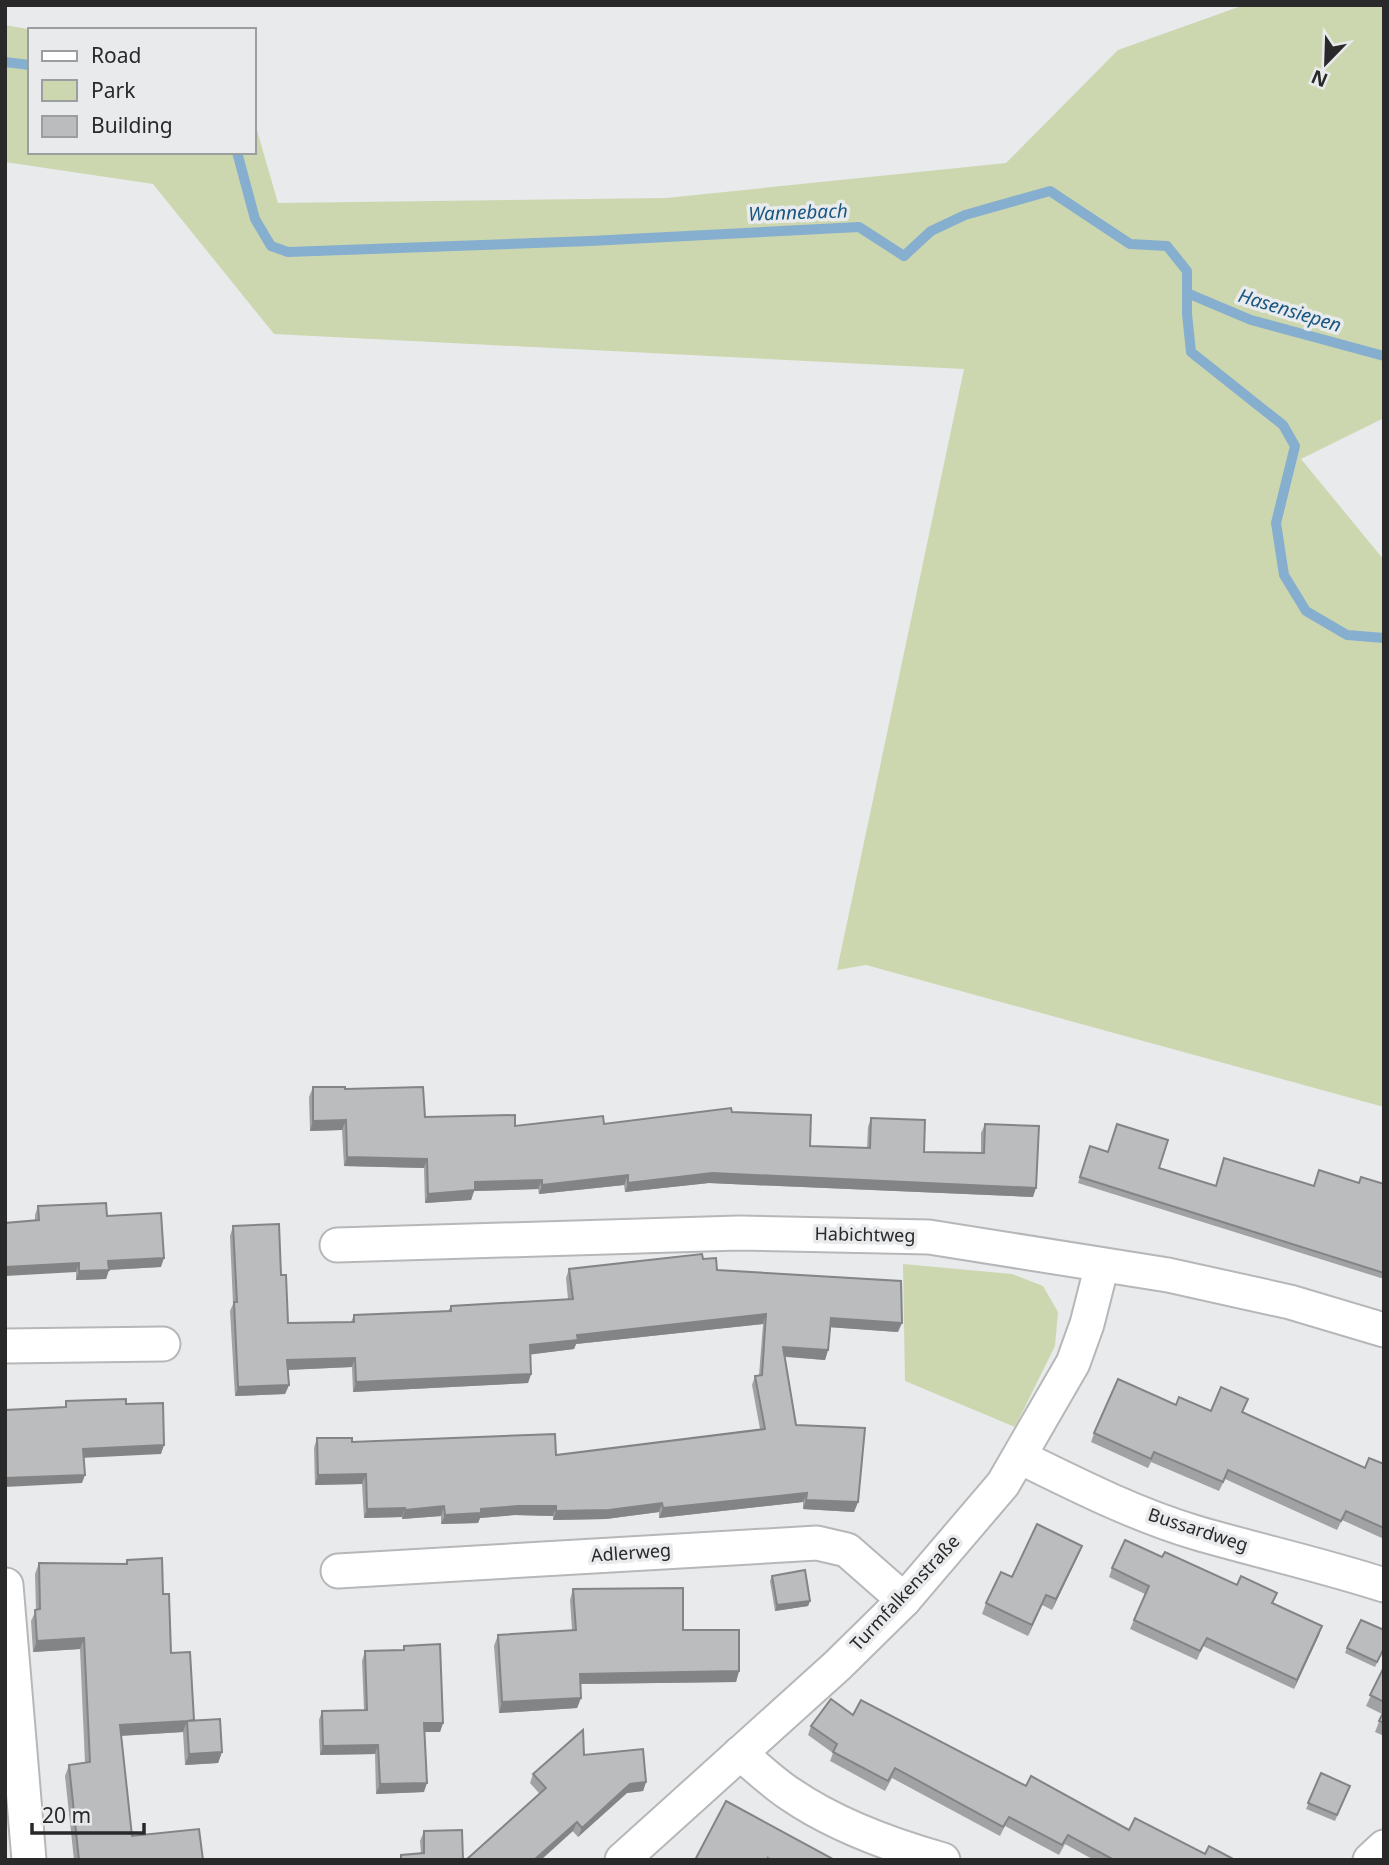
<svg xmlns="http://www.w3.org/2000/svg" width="1389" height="1865" font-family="'Noto Sans',sans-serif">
  <rect width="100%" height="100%" fill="#e9eaec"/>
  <!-- green -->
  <g fill="#ccd7af">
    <path d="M1244,5h140v413l-83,41 83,101v547l-518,-142 -29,5 127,-601 -690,-35 -121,-150 -148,-22v-137l28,5h-3v122h224v-32l24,83 388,-5 340,-35 112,-113z"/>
    <path d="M903,1264l109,10 31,12 15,26 -3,34 -40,81 -110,-46z"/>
  </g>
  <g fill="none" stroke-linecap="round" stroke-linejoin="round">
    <!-- stream -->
    <g stroke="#86aecf" stroke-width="10">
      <path d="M5,62l25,3"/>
      <path d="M237,152l18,67 16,27 17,6 302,-11 269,-14 45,29 27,-25 34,-16 85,-24 80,53 37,2 20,25v43l4,38 92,73 12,21 -19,77 8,52 22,36 41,24 37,3"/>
      <path d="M1187,293l64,27 133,36"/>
    </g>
    <!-- street casing -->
    <g stroke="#b6b7b9" stroke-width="37">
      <g id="street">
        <path d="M337,1245l402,-12 190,4 239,38 122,27 94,28"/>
        <path d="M5,1346l158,-2"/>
        <path d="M1020,1457c57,28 116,58 177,76 62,18 125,32 187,52"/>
        <path d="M338,1571l479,-28 30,7 57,50"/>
        <path d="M6,1585l23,275"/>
        <path d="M740,1753c16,14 32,29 50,41 45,31 100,51 153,66"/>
        <path d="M622,1860l216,-195 66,-65 99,-116 70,-121 14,-39 15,-59"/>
        <path d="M1370,1860l14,-13"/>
      </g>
    </g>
    <!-- street -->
    <use href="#street" stroke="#fff" stroke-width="33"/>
  </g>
  <!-- wall -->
  <g fill="#a1a2a3">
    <path d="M313,1087l32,2 80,28 90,9 89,-2 128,-12 78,34 57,2 1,-21 3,-9 53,34 57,1v-20l4,-9 48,73 -324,-14 -84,9 -1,-7 -85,9 -1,-5 -64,2 -3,9 -46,3 -1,-35 -80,-2 -2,-36 -32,1 -1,-34z"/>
    <path d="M1090,1146l125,40h99l45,-3 25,1v95l-306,-96z"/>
    <path d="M38,1206l69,10 54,51 -52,3 -3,9 -30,1v-8l-41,-51v-6z"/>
    <path d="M233,1226l48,49 7,48 63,-1 3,-7 94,-4 3,-5 117,-7 -2,-21 3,-9 134,-10 14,11 181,62 -68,-5 -2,23 -3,10 -40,-3 11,68 62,77 -4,10 -51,-3v-7l-144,16v-6l-53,7 -53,1v-4l-38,-1 -35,3 -2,5 -37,1v-8l-39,3v-2l-38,1 -2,-34 -47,1 -1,-37 3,-10 35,4 204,13 204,-26 -8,-44 3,-9 4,-1 4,-51 -187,20 -2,5 -43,5v20l-3,9 -175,9 -1,-25 -64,3 1,15 -4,9 -50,2 -5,-85 3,-7 -3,-68z"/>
    <path d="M1176,1405l35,6 31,2 123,55 19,-4v75l-42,-19 -5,10 -112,-51 -6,12 -68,-29 -3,6 -57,-26 3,-9z"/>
    <path d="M1082,1546l-4,10 -26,54 -10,-5 -14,31 -46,-22 4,-11 26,-26z"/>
    <path d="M1162,1557l111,46 46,32 -25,54 -91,-43 -6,14 -67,-31 15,-35 -36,-17 3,-9z"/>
    <path d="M127,1560l36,34 8,59 23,67 28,32 -4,11 -33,2 -2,-33 -62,4 11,100 71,24h-129l-9,-84 4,-11 16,-2 -5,-114 -47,3 -2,-31 5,-11 -1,-36 4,-11 86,1z"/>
    <path d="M772,1576l38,25 -2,5 -33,5 -5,-30z"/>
    <path d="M573,1589l110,41 56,41 -3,11 -156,2 1,14 -4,10 -78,5 -5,-67 4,-11 74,-5 -2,-30z"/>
    <path d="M404,1646l39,77 -3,9h-16v60l-48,2 -1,-40 -55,1 -1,-35 3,-9 42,-1 -2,-49 3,-10 38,-1z"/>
    <path d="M1347,1648l37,1 -9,18 -30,-14z"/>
    <path d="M1384,1667v69l-9,-4 7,-18 -16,-8z"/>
    <path d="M853,1715l173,71 103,44 76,24 30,6h-141l-29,-16 -6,11 -54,-29 -5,10 -108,-58 -7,13 -55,-30 3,-8 -25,-18 3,-9z"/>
    <path d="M584,1755l62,27 -3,9 -16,2 -49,44 -48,-54 3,-9z"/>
    <path d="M1321,1773l29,13 -15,35 -29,-12z"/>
    <path d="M424,1831l39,29h-64l2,-5 20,-2 -1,-12z"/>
  </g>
  <!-- shaded-wall -->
  <g fill="#838485">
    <path d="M346,1120l-4,10 -32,1 3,-10z"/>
    <path d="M347,1157l80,2 -3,9 -80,-2z"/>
    <path d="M712,1173l324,15 -3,9 -324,-14 -84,9 3,-9z"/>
    <path d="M628,1175l-4,10 -85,9 3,-9z"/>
    <path d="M542,1180l-4,9 -64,2 -3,9 -46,3 3,-9 47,-12z"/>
    <path d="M164,1258l-3,9 -56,3 3,-9z"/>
    <path d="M79,1263l-3,9 -71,4v-9z"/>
    <path d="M109,1270l-3,9 -30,1 3,-9z"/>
    <path d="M766,1314l-3,10 -187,20 -2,5 -47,6 3,-10 47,-10z"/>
    <path d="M831,1318l71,5 -4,9 -71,-5z"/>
    <path d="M783,1347l45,3 -3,10 -45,-4z"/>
    <path d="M355,1358l-3,9 -68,3 3,-10z"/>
    <path d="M531,1374l-3,9 -175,9 3,-10z"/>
    <path d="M289,1385l-4,9 -50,2 3,-9z"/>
    <path d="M164,1445l-3,9 -81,4 3,-9z"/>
    <path d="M366,1474l-4,10 -47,1 3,-10z"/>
    <path d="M85,1475l-3,8 -77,4v-9z"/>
    <path d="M807,1493l-4,9 -144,16 4,-10z"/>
    <path d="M806,1500l52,2 -4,10 -51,-3z"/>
    <path d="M662,1503l-3,9 -53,7 -53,1 3,-9z"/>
    <path d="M444,1506l-3,10 -39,3 3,-9z"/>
    <path d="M518,1506h38l-3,10 -38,-1 -35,3 -2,5 -37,1 4,-9 36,-6z"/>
    <path d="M405,1508l-3,9 -38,1 3,-9z"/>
    <path d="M1082,1546l-4,10 -26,54 4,-11z"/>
    <path d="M1046,1595l-4,10 -14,31 4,-11z"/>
    <path d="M810,1601l-2,5 -33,5 2,-6z"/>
    <path d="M1322,1626l-3,9 -25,54 3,-9z"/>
    <path d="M84,1638l-4,11 -47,3 4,-11z"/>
    <path d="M739,1671l-3,11 -160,2 4,-10z"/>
    <path d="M581,1698l-4,10 -78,5 3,-11z"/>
    <path d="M187,1721l-4,11 -67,4 4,-11z"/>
    <path d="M424,1723h19l-3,9h-19z"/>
    <path d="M378,1745l-3,9 -55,1 3,-9z"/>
    <path d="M222,1752l-4,11 -33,2 4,-11z"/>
    <path d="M646,1782l-3,9 -16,2 -49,44 4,-9 48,-44z"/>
    <path d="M427,1783l-3,9 -48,2 4,-10z"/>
    <path d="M577,1822l-4,9 -32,29h-7z"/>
  </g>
  <!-- building -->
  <g fill="#bbbcbe" stroke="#838485" stroke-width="2">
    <path d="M313,1087h32v2l78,-2 2,30 90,-2v11l88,-10 1,8 127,-16 1,4 79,3 -1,31 60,2 1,-30 54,2 -1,32 60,1 1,-29 54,2 -3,62 -324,-15 -84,10v-8l-86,10v-5l-67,2v8l-47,4 -1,-35 -80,-2 -1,-37 -33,1z"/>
    <path d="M1117,1124l51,16 -9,28 57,18 8,-28 90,28 5,-16 40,13 2,-6 23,7v89l-304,-96 10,-31 18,6z"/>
    <path d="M106,1203l1,13 54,-3 3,45 -56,3 1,9 -30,1v-8l-74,4v-44l34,-3 -1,-14z"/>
    <path d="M279,1224l2,51h5l2,48 66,-1v-7l97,-4v-5l122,-7 -4,-30 133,-15 1,5 13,-1 1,12 184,11 1,42 -71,-5 -3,32 -45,-3 13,78 69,3 -7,74 -52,-2 1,-7 -144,15 -1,-5 -53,7 -53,1v-5h-38l-37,3v4l-36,2 -1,-9 -39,4v-2l-38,1 -1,-35 -48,1 -1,-37h35v4l203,-8 1,21 209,-26 -10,-53 7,-1 4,-61 -189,21 1,5 -48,5 1,29 -175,8 -1,-24 -68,2 2,25 -51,2 -4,-85h3l-4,-76z"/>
    <path d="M1118,1379l58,26 3,-8 32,14 10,-24 27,12 -6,13 123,56 4,-10 15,6v64l-38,-17 -5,10 -113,-51 -5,12 -69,-30 -3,7 -57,-26z"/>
    <path d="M126,1399v5l37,-1 1,42 -81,4 2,26 -80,3v-68l61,-3v-6z"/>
    <path d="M1037,1524l45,22 -26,53 -10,-4 -14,30 -46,-22 15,-31 11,5z"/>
    <path d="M1125,1540l37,17 3,-5 72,33 4,-9 36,17 -5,10 50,23 -25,54 -90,-42 -7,13 -66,-31 15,-34 -37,-18z"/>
    <path d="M162,1558l1,36h6l2,59 19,-1 4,68 -7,1 33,-2 2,33 -33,2 -2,-33 -67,4 12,111 67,-7 4,31h-124l-10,-95 21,-3 -6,-124 -47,3 -2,-31 5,-1 -1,-46 88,1v-4z"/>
    <path d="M805,1570l5,31 -33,4 -5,-29z"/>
    <path d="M683,1588v42h56v41l-159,3 1,24 -79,4 -4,-67 78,-5 -3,-41z"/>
    <path d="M1361,1620l23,10v18l-7,14 -30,-14z"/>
    <path d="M440,1644l3,79h-19l3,60 -47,1 -2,-39 -55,1 -1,-35 45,-1 -2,-59 39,-1v-4z"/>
    <path d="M1384,1667v35l-14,-7z"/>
    <path d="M831,1699l22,16 8,-15 165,86 5,-10 98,54 6,-12 70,36 4,-8 26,14h-121l-46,-25 -6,10 -53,-28 -6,10 -108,-59 -7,13 -55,-29 4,-8 -26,-18z"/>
    <path d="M1384,1711v12l-5,-2z"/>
    <path d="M583,1730l1,25 59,-6 3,33 -16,2 -48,44 -5,-6 -43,38h-68l80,-72 -13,-14z"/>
    <path d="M1321,1773l29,13 -13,29 -29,-12z"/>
    <path d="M726,1801l107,58 -62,1 -3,-2v2h-73z"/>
    <path d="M462,1830l1,30h-62v-5l23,-2v-22z"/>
  </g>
  <g text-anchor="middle" stroke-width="7" stroke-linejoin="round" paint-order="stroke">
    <!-- street labels -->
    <g font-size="18" fill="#29292a" stroke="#e9eaec">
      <text transform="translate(865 1235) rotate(1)" y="6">Habichtweg</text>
      <text transform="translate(1198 1530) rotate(18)" y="6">Bussardweg</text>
      <text transform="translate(631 1553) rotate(-4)" y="6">Adlerweg</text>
      <text transform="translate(905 1593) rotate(-47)" y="6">Turmfalkenstraße</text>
    </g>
    <!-- water labels -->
    <g font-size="19" font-style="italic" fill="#195783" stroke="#e9eaec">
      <text transform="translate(798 212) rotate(-2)" y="7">Wannebach</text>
      <text transform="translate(1290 310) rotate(17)" y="7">Hasensiepen</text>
    </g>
  </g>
  <!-- border -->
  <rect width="1389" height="1865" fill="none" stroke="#29292a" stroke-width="14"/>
  <!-- legend -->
  <rect x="28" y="28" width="228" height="126" fill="#e9eaec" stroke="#9c9d9e" stroke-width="2"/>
  <rect x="42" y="51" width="35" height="10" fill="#ffffff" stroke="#9c9d9e" stroke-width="2"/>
  <text x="91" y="63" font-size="21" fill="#29292a">Road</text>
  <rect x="42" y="80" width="35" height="21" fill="#ccd7af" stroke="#9c9d9e" stroke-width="2"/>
  <text x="91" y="98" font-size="21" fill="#29292a">Park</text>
  <rect x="42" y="116" width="35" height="21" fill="#bbbcbe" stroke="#9c9d9e" stroke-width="2"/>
  <text x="91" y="133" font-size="21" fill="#29292a">Building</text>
  <!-- north arrow -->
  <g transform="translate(1326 63) rotate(203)" stroke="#e9eaec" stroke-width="5" paint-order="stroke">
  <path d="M0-5L12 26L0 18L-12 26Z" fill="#29292a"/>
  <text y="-10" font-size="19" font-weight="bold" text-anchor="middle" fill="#29292a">N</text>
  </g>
  <!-- scale -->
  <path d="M32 1823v10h112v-10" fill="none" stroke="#29292a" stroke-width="3.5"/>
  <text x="42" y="1823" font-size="21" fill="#29292a" stroke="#e9eaec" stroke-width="5" paint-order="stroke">20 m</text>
</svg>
